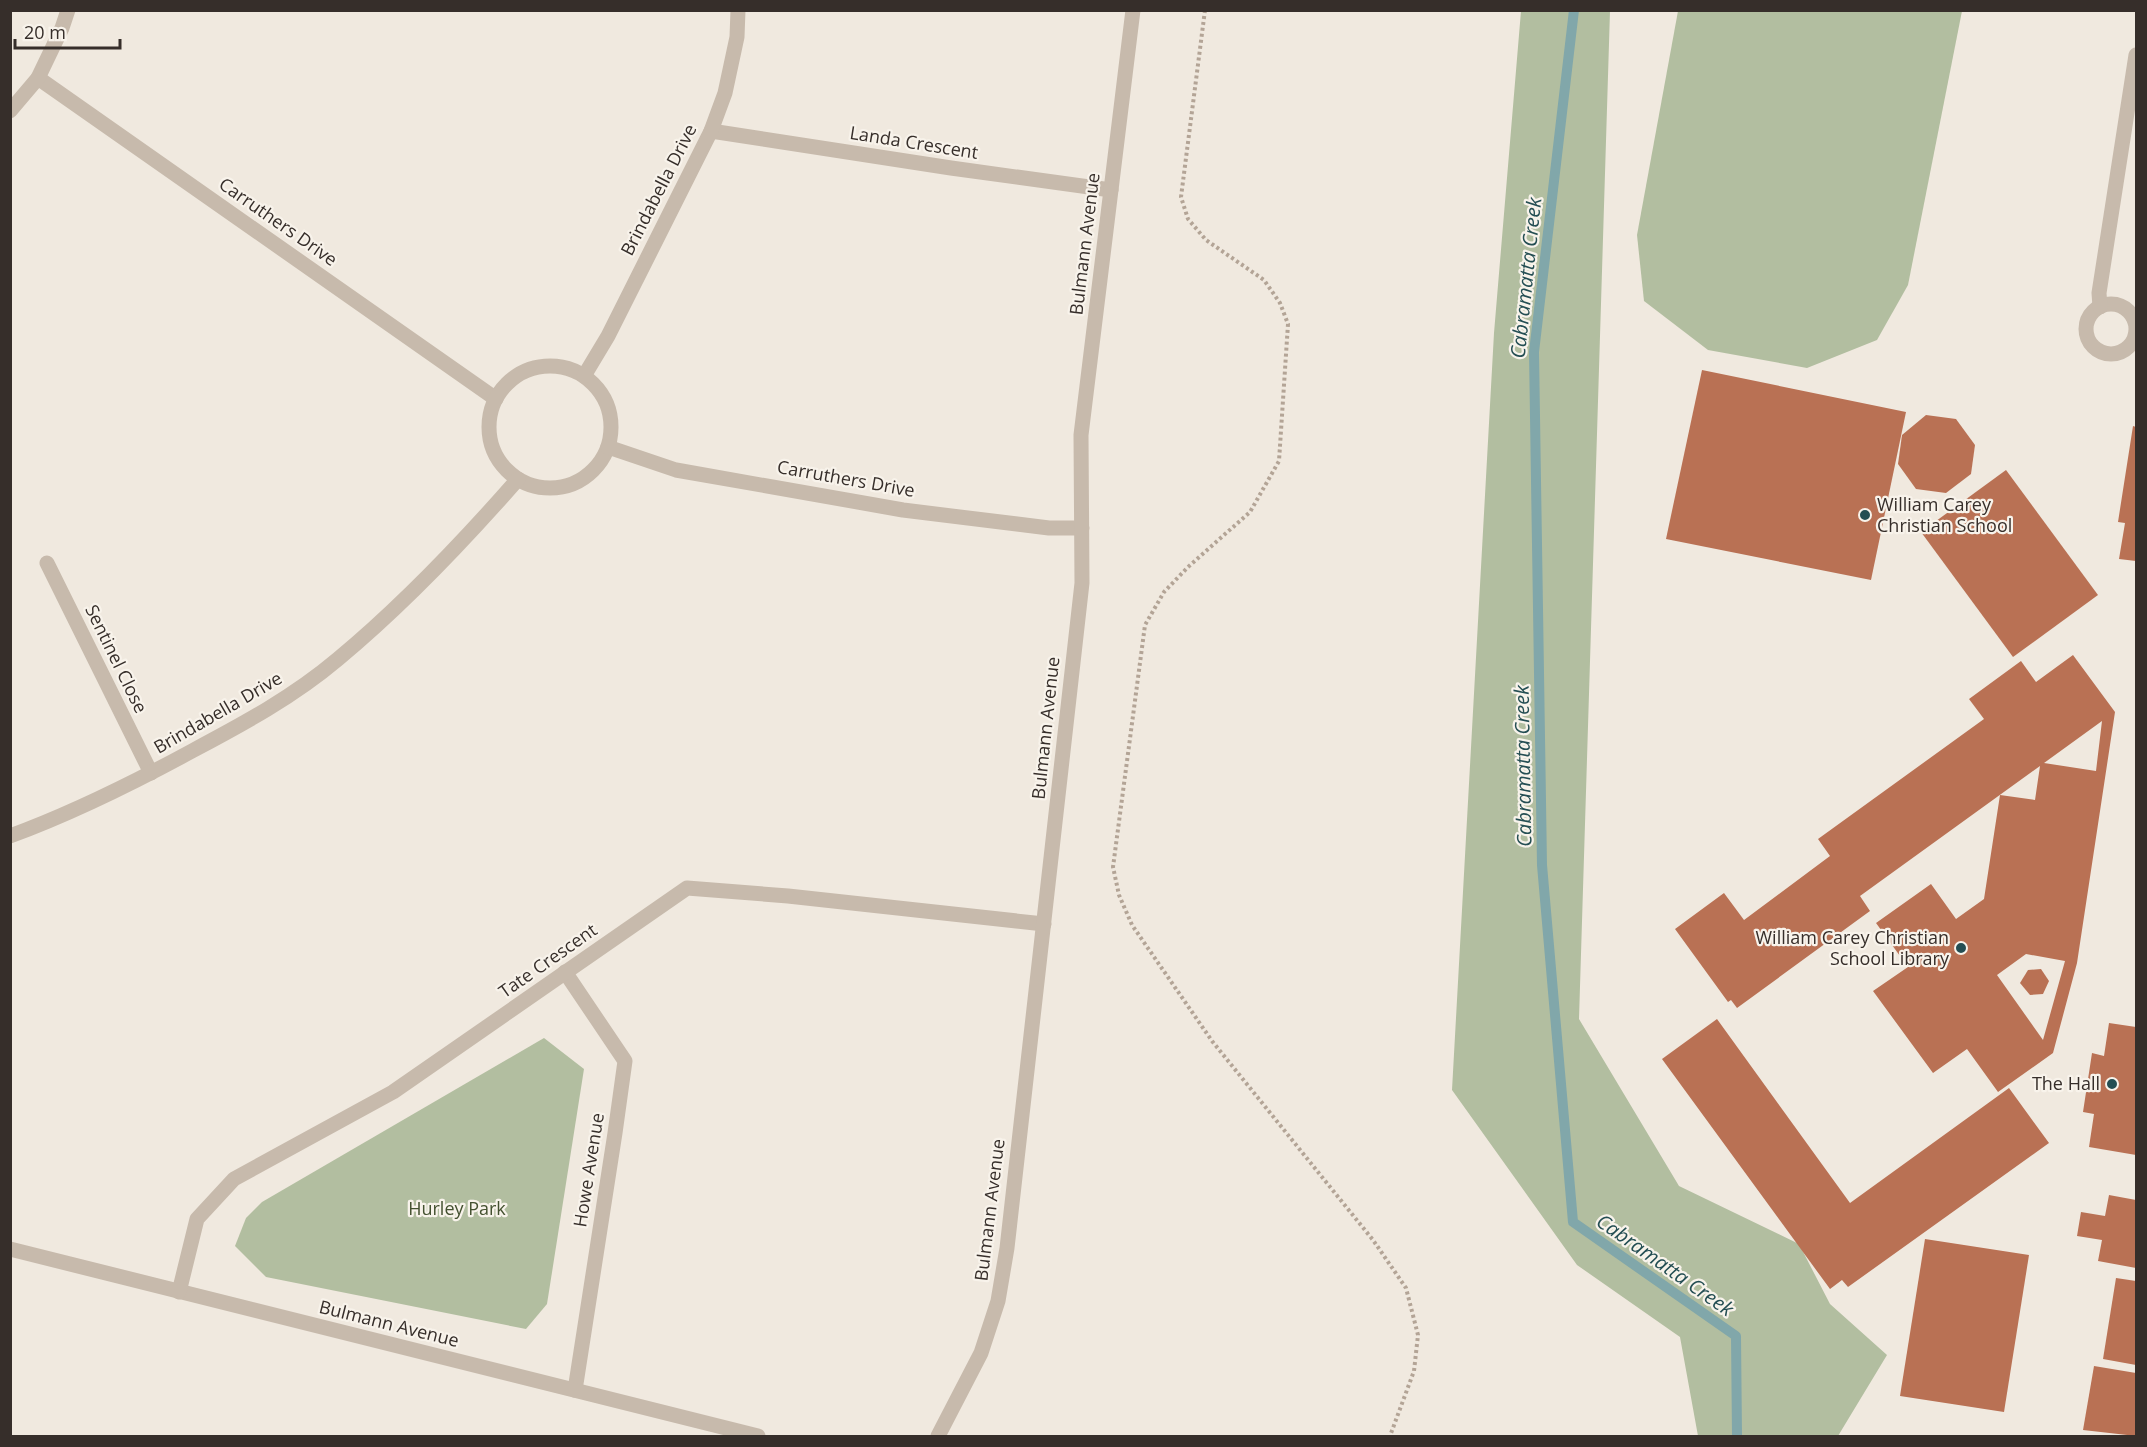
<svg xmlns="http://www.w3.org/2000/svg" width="2147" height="1447" font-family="'Open Sans',sans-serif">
  <rect width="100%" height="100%" fill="#f0e9df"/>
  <!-- green -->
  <g fill="#b2bea0">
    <path d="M1521,11h89l-31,1008 100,167 120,58 31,60 57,51 -49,81h-140l-18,-99 -103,-72 -125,-175 42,-757z"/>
    <path d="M1678,11h284l-54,274 -31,55 -70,28 -99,-18 -64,-49 -7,-66z"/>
    <path d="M544,1038l40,31 -37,235 -21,25 -260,-52 -31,-31 11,-28 16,-16z"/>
  </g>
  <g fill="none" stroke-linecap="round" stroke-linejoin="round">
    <!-- stream -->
    <path stroke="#81a7aa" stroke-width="10" d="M1574,10l-40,342 8,513 31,357 163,114 1,100"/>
  </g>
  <!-- building -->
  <g fill="#b97154" fill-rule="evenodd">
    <path d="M1702,370l204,42 -35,168 -205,-41z"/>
    <path d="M1926,415l30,4 19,26 -4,29 -25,19 -30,-4 -18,-25 4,-29z"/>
    <path d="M2133,426l3,1v134l-17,-2 6,-36 -7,-1z"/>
    <path d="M2006,470l92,125 -85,62 -92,-125z"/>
    <path d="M2073,655l42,57 -38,251 -24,90 -55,39 -31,-43 -34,24 -60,-82 35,-24 -32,-44 55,-39 25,35 28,-20 16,-104 35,5 5,-34 -180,130 10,15 -133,97 -6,-8 -3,2 -53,-73 49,-36 20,27 86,-64 -12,-17 166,-120 -15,-20 52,-38 15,21zM2102,721l-6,50 -52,-8zM2026,954l39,7 -22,79 -46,-65z"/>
    <path d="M2041,969l8,12 -6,13 -13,1 -10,-12 8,-13z"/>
    <path d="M1717,1019l133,184 159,-115 40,55 -201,144 -6,-7 -12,9 -168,-230z"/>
    <path d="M2109,1023l27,4v128l-47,-8 5,-33 -11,-2 9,-59 12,3z"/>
    <path d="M2109,1195l27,5v68l-38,-7 4,-21 -25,-4 4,-24 24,4z"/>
    <path d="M1925,1239l104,16 -25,157 -104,-16z"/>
    <path d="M2116,1278l20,3v84l-33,-6z"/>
    <path d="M2094,1366l42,7v63l-53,-6z"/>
  </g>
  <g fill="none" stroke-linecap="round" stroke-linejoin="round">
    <!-- path -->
    <path stroke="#b3a496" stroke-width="4" stroke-dasharray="3 3" stroke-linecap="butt" d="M1205,10l-24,187 7,22 18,21 58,40 16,23 8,21 -9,137 -29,51 -62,55 -24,25 -19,33 -32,242 6,28 13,30 80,116 161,199 33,48 12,47 -4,36 -24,65"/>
    <!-- minor -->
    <g stroke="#c7baac" stroke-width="15">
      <path d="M38,78l458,321"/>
      <path d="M10,111l28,-33 24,-50 6,-18"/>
      <path d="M711,131l240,37 160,22"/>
      <circle cx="2111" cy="329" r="25"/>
      <path d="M2100,307l-1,-14 37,-238"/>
      <circle cx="550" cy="427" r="61"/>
      <path d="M584,376l24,-40 103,-205 14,-38 12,-56 1,-27"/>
      <path d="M608,447l68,23 227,40 146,18h33"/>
      <path d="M47,563l104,210"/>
      <path d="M10,836c63,-23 123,-53 182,-85 51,-27 101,-54 146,-92 65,-54 124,-116 180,-180"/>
      <path d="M565,972l60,89 -10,72 -40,257"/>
      <path d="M10,1249l748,187"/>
      <path d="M179,1292l18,-73 37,-40 159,-87 294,-204 101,8 256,28"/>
      <path d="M938,1436l43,-83 17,-52 9,-53 75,-665 -1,-148 52,-425"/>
    </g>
  </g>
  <!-- markers -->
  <g fill="#244e53" stroke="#f8f3eb" stroke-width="2">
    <circle cx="1865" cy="515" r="6"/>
    <circle cx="1961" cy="948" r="6"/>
    <circle cx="2112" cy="1084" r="6"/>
  </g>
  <g text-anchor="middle" stroke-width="4.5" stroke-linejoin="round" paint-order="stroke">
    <!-- street labels -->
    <g font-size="18" fill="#362e2a" stroke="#f8f3eb">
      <text transform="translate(914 143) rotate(9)" y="6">Landa Crescent</text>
      <text transform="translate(659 190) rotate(-63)" y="6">Brindabella Drive</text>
      <text transform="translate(278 222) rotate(35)" y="6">Carruthers Drive</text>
      <text transform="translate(1085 244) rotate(-83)" y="6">Bulmann Avenue</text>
      <text transform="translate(846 479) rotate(10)" y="6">Carruthers Drive</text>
      <text transform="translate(116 659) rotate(64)" y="6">Sentinel Close</text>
      <text transform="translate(218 713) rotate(-30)" y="6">Brindabella Drive</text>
      <text transform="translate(1046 728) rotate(-84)" y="6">Bulmann Avenue</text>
      <text transform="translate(548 961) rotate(-35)" y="6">Tate Crescent</text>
      <text transform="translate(589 1170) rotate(-81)" y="6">Howe Avenue</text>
      <text transform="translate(990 1210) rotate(-83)" y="6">Bulmann Avenue</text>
      <text transform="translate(389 1324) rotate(14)" y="6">Bulmann Avenue</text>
    </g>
    <!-- poi labels -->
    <g font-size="18" fill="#362e2a" stroke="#f8f3eb" text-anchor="end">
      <text x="1877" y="511" text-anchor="start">William Carey<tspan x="1877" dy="21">Christian School</tspan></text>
      <text x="1949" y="944">William Carey Christian<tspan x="1949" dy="21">School Library</tspan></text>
      <text x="2100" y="1090">The Hall</text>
    </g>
    <!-- park labels -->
    <g font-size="18" fill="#445130" stroke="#f8f3eb">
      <text x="457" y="1215">Hurley Park</text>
    </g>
    <!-- water labels -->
    <g font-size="20" font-style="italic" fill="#244e53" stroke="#f8f3eb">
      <text transform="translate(1526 278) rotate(-84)" y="7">Cabramatta Creek</text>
      <text transform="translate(1523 766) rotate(-91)" y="7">Cabramatta Creek</text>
      <text transform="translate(1665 1265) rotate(35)" y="7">Cabramatta Creek</text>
    </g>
  </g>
  <!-- border -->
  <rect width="2147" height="1447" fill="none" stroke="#362e2a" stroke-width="24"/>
  <!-- scale -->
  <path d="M15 39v9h105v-9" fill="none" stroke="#362e2a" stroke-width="3"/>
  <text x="24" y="39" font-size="18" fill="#362e2a" stroke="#f8f3eb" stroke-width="4.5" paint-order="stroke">20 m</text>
</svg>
